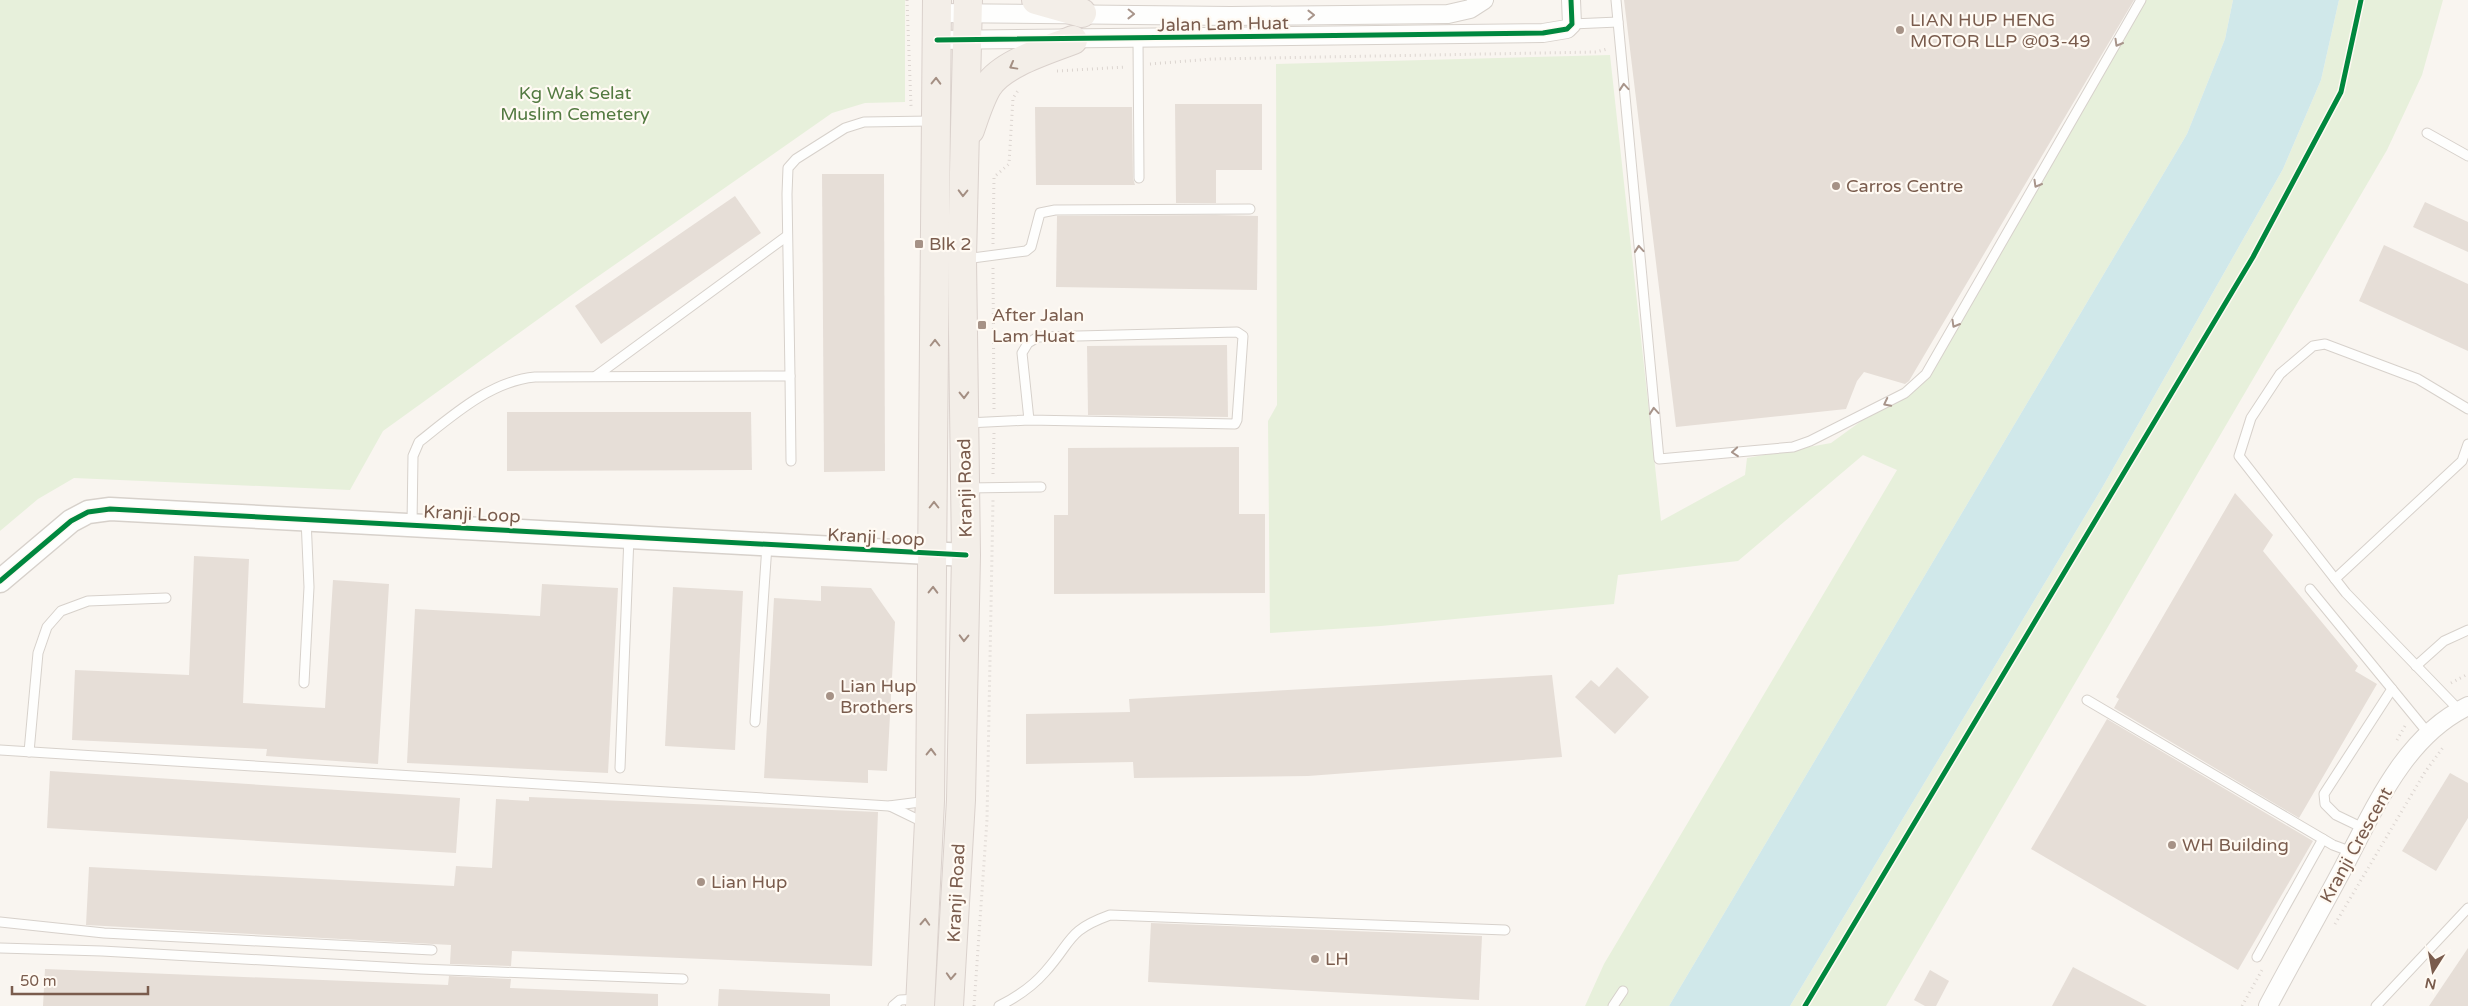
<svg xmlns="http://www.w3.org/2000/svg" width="2468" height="1006" font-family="'Varela Round',sans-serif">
  <rect width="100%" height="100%" fill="#f9f5f0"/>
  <!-- green -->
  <g fill="#e7f0db">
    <path d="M0,0h905v102l-40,1 -33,10 -252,176 -197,142 -33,59 -276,-12 -36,21 -38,32z"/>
    <path d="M2141,0h92l-8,39 -38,95 -518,872h-84l19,-42 293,-494 -34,-15 -125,106 -120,14 -4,29 -233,22 -111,7 -2,-212 9,-16 -1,-341 334,-9 51,466 84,-46 2,-17 84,-15 95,-69z"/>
    <path d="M2339,0h104l-21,75 -35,75 -501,856h-96l312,-518 181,-319 38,-89z"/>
  </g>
  <!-- water -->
  <path fill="#d0e8ea" d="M2233,0h106l-18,80 -38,89 -181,319 -312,518h-121l518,-872 38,-95z"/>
  <!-- building -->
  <g fill="#e6ded7">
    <path d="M1624,0h510l-225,381 -4,3 -41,-12 -7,9 -11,28 -170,18z"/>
    <path d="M1175,104h87v66h-46v33h-40z"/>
    <path d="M1035,107h97l1,71 2,7h-99z"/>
    <path d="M822,174h62l1,297 -61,1z"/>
    <path d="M735,196l26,37 -160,111 -26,-38z"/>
    <path d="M2425,202l43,20v30l-55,-25z"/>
    <path d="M1216,215l42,1 -1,74 -201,-3 1,-71z"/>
    <path d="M2384,245l84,39v67l-109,-50z"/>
    <path d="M1227,345l1,72 -140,-2 -1,-69z"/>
    <path d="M507,412h244l1,58 -245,1z"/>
    <path d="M1239,447v67h26v79l-211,1v-79h14v-67z"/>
    <path d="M2235,493l38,42 -10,16 95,115 -3,5 22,13 -78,134 -185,-110 5,-9 -3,-2z"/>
    <path d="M194,556l55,3 -6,144 82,5 8,-128 56,4 -11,180 -112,-8 1,-7 -195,-9 3,-70 114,5z"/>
    <path d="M542,584l76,4 -10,185 -201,-10 8,-154 125,7z"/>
    <path d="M821,586l50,2 24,34 -8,149 -19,-1v13l-104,-5 10,-180 47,3z"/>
    <path d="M673,587l70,4 -8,159 -70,-4z"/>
    <path d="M1617,667l32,30 -34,37 -40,-37 16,-17 8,7z"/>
    <path d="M1552,675l10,82 -254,19 -174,2 -1,-16 -107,2v-50l104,-2 -1,-13z"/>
    <path d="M2107,719l206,122 -75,129 -207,-121z"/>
    <path d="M50,771l410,27 -4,55 -409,-25z"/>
    <path d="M2450,773l18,10v35l-32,53 -34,-20z"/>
    <path d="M529,797l349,15 -6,154 -360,-15 -1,15 -61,-2 1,-19 -365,-20 3,-58 365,19 2,-20 36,2 4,-69 33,2z"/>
    <path d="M1151,923l331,13 -3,64 -331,-18z"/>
    <path d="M2468,948v58h-39z"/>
    <path d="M2073,967l74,39h-95z"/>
    <path d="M45,969l403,16 1,-9 62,3 -1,9 148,6v12h-615z"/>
    <path d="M1930,970l19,11 -13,25h-11l-11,-6z"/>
    <path d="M719,989l111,5v12h-112z"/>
  </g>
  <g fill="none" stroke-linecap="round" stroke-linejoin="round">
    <!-- service casing -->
    <g stroke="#d7d1cb" stroke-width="11">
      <g id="service">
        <path d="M1616,0l43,459 134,-12 17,-6 95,-48 21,-19 215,-374"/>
        <path d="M1572,24l46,-2"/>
        <path d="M1138,39l1,139"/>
        <path d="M2427,133l41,23"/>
        <path d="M965,259l61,-8 5,-4 9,-34 15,-3 195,-1"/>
        <path d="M596,376l191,-140"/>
        <path d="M790,376l1,85"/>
        <path d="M967,423l62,-3 -7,-67 6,-10 10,-6 199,-5 6,4 -6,84 -2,4 -206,-4"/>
        <path d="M968,488l73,-1"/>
        <path d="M412,524l1,-68 6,-14c34,-27 72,-61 116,-65l255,-1 -3,-182 1,-26 8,-9 49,-31 19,-6 68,-1"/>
        <path d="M2335,579l127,-118 6,-17"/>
        <path d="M2310,589l118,144"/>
        <path d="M2416,666l28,-25 24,-11"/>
        <path d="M304,683l5,-96 -3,-68"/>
        <path d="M2087,700l246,145 19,7"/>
        <path d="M2459,710l-113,-117 -107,-137 12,-38 29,-44 33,-28 12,-2 93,35 50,30"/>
        <path d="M755,722l12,-177"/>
        <path d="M0,750l889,56 39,-5"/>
        <path d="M29,752l9,-99 9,-26 14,-16 27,-10 78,-3"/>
        <path d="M620,768l9,-232"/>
        <path d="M890,806l35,17"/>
        <path d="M2363,828l-27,-13 -11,-11 -1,-10 68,-105"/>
        <path d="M0,922l104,11 328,17"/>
        <path d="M0,948l102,3 318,18 263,10"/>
        <path d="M2257,957l66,-118"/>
        <path d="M893,1006l7,-6 18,-1"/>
        <path d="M999,1006c18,-9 33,-19 46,-34 28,-31 21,-41 65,-57l395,15"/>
        <path d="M1613,1006l10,-15"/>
        <path d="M2376,1006l92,-98"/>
      </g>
    </g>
    <!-- minor casing -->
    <g stroke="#d7d1cb" stroke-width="20">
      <g id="minor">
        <path d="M937,13l294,3 217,-2 22,-5 14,-9"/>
        <path d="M937,40l606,-7 24,-4 5,-5 -1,-24"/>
        <path d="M2268,1006c24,-45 49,-89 73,-134 32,-60 62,-135 127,-166"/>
      </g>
    </g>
    <!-- tertiary casing -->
    <g stroke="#d7d1cb" stroke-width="25">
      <path id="tertiary" d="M0,581l71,-60 17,-9 22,-3 856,46"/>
    </g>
    <!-- primary casing -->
    <g stroke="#dad1cc" stroke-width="30">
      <g id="primary">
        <path d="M1036,0l46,13"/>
        <path d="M970,130c5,-14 10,-31 18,-44 15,-23 60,-36 85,-46"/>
        <path d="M920,1006l10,-205 7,-801"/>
        <path d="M949,1006l12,-206 5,-245 -4,-296 6,-259"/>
      </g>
    </g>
    <!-- path -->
    <g stroke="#dcd5d0" stroke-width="3" stroke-dasharray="1 4" stroke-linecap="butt">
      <path d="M907,0l4,106"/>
      <path d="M1150,64l62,-5 384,-7 11,-3"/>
      <path d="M1057,71l69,-4"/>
      <path d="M993,244l1,-67 15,-13 4,-66 6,-9"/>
      <path d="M993,268l1,141"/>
      <path d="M993,474l1,-41"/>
      <path d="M2451,683l17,-9"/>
      <path d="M2397,740l8,-14"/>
      <path d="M2335,924l90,-152 19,-26"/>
      <path d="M974,1006l13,-186 6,-320"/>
      <path d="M2242,1006l20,-36"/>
    </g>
    <!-- service -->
    <use href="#service" stroke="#fefefd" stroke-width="9"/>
    <!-- minor -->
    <use href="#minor" stroke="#fefefd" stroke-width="18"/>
    <!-- tertiary -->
    <use href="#tertiary" stroke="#fefefd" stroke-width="22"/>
    <!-- primary -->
    <use href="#primary" stroke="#f3eee8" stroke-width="28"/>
    <!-- cycleway casing -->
    <g stroke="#fffaf3" stroke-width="8">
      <g id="cycleway">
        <path d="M937,40l606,-7 24,-4 5,-5 -1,-24"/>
        <path d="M0,581l71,-60 17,-9 22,-3 856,46"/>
        <path d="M1805,1006l448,-749 88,-165 20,-92"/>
      </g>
    </g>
    <!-- cycleway -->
    <use href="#cycleway" stroke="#00873e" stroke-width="5"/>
  </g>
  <!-- one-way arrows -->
  <defs><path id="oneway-chevron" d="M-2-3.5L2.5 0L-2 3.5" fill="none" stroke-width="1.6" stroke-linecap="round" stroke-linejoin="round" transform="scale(1.25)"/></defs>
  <g stroke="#a8958b">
    <use href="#oneway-chevron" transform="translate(1131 14) rotate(1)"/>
    <use href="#oneway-chevron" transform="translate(1311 15) rotate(-1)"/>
    <use href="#oneway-chevron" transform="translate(2118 43) rotate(120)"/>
    <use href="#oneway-chevron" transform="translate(1624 87) rotate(-95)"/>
    <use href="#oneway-chevron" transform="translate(2037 184) rotate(120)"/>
    <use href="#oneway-chevron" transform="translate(1639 249) rotate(-95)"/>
    <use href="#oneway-chevron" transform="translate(1955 324) rotate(120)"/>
    <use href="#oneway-chevron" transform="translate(1887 403) rotate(153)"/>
    <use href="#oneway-chevron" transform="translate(1654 411) rotate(-95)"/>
    <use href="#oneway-chevron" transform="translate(1735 452) rotate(175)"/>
  </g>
  <g stroke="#a48f83">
    <use href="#oneway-chevron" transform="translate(1013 66) rotate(151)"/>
    <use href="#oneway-chevron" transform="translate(936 81) rotate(-89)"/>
    <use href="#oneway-chevron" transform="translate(963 193) rotate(91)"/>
    <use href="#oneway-chevron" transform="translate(935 343) rotate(-90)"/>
    <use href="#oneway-chevron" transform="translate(964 395) rotate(89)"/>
    <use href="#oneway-chevron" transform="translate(934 505) rotate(-90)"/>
    <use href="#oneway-chevron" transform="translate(933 590) rotate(-89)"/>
    <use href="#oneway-chevron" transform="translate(964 638) rotate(91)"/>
    <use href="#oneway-chevron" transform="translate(931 752) rotate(-89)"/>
    <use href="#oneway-chevron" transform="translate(925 922) rotate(-87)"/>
    <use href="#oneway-chevron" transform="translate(951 976) rotate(93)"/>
  </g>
  <!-- markers -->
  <g fill="#a69286" stroke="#fffaf3" stroke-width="2">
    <circle cx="1900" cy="30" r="5"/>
    <circle cx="1836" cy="186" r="5"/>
    <rect x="914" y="239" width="10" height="10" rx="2.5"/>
    <rect x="977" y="320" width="10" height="10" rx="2.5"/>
    <circle cx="830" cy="696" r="5"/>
    <circle cx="2172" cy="845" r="5"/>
    <circle cx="701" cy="882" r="5"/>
    <circle cx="1315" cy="959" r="5"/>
  </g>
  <g text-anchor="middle" stroke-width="4.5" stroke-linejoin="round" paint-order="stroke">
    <!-- poi labels -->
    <g font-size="18" fill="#7a5c4d" stroke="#fffaf3" text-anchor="start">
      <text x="1910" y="26">LIAN HUP HENG<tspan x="1910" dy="21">MOTOR LLP @03-49</tspan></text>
      <text x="1846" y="192">Carros Centre</text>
      <text x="929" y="250">Blk 2</text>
      <text x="992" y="321">After Jalan<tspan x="992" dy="21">Lam Huat</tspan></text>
      <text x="840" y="692">Lian Hup<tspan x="840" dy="21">Brothers</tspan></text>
      <text x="2182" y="851">WH Building</text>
      <text x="711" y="888">Lian Hup</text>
      <text x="1325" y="965">LH</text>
    </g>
    <!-- street labels -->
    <g font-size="18" fill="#7a5c4d" stroke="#fffaf3">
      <text transform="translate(1223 24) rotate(-1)" y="6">Jalan Lam Huat</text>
      <text transform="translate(965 488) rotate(-91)" y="6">Kranji Road</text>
      <text transform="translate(472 514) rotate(3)" y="6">Kranji Loop</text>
      <text transform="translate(876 537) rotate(3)" y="6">Kranji Loop</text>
      <text transform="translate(2356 845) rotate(-61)" y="6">Kranji Crescent</text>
      <text transform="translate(956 893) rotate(-87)" y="6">Kranji Road</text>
    </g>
    <!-- park labels -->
    <g font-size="18" fill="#537a41" stroke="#fffaf3">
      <text x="575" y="99">Kg Wak Selat<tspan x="575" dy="21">Muslim Cemetery</tspan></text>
    </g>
  </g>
  <!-- north arrow -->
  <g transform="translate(2433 971) rotate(191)" stroke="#fffaf3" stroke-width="4" paint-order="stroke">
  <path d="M0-4L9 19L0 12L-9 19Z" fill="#7a5c4d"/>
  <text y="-8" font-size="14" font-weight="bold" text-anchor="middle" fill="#7a5c4d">N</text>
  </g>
  <!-- scale -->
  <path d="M12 986v8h136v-8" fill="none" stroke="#7a5c4d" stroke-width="2.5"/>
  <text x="20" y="986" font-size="15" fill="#7a5c4d" stroke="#fffaf3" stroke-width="4" paint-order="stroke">50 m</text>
</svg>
